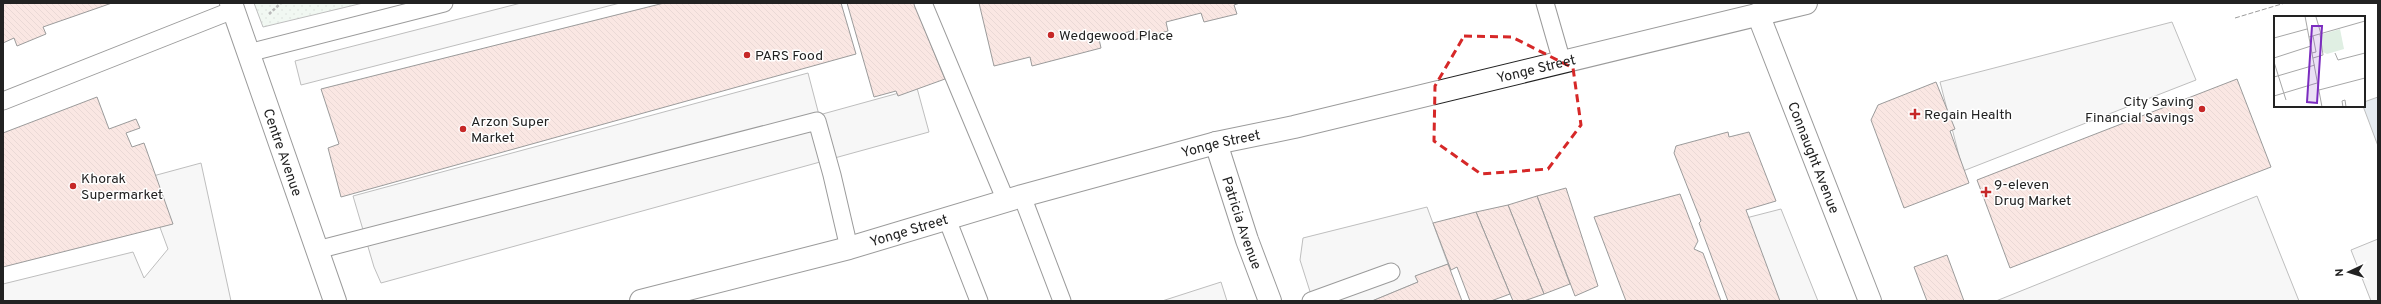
<svg xmlns="http://www.w3.org/2000/svg" width="2381" height="304" font-family="Overpass,sans-serif">
  <defs>
    <pattern id="green-dots" width="8" height="8" patternUnits="userSpaceOnUse"><rect width="8" height="8" fill="#e0efe3"/><path d="M2 2h.1M6 6h.1" fill="none" stroke="#c0cdc2" stroke-width="1.8" stroke-linecap="round"/></pattern>
    <pattern id="building-back-hatch" width="6" height="6" patternUnits="userSpaceOnUse"><rect width="6" height="6" fill="#f3c9c0"/><path d="M-1 5l2 2M0 0l6 6M5-1l2 2" fill="none" stroke="#d0aca5"/></pattern>
  </defs>
  <rect width="100%" height="100%" fill="#fff"/>
  <!-- green -->
  <path fill="url(#green-dots)" stroke="#6f6f6f" d="M254,3h109l-100,24z"/>
  <!-- parking -->
  <g fill="#ededed" stroke="#6f6f6f">
    <path d="M521,3h99l-319,82 -6,-24z"/>
    <path d="M2172,22l24,58 -233,91 -23,-89z"/>
    <path d="M808,73l11,42 98,-27 12,44 -548,151 -7,-16 -21,-71z"/>
    <path d="M201,163l30,138h-228v-17l130,-32 11,26 24,-29 -26,-70z"/>
    <path d="M2257,196l42,105h-303z"/>
    <path d="M1427,207l21,57 -32,12 2,6 -46,19h-59l-13,-41 3,-22z"/>
    <path d="M1781,209l37,92h-40l-32,-83z"/>
    <path d="M2378,239v62h-7l-20,-51z"/>
    <path d="M1221,282l6,19h-65z"/>
  </g>
  <!-- water -->
  <path fill="#c7d3dd" stroke="#6f6f6f" d="M2378,97v49l-15,-40 1,-4z"/>
  <!-- building -->
  <g fill="url(#building-back-hatch)" stroke="#222">
    <path d="M3,3h109l-69,24 3,7 -29,12 -3,-8 -11,5z"/>
    <path d="M664,3h177l15,51 -515,143 -13,-49 11,-4 -18,-55z"/>
    <path d="M847,3h67l31,76 -47,17 -2,-5 -22,6z"/>
    <path d="M979,3h261l-6,2 3,9 -33,8 -3,-9 -35,9 2,9 -34,9 -2,-9 -33,8 2,9 -69,18 -2,-9 -36,9z"/>
    <path d="M2237,79l34,88 -261,101 -33,-88z"/>
    <path d="M1936,82l19,47 -5,2 19,52 -65,25 -33,-88 7,-15z"/>
    <path d="M97,97l12,32 27,-10 4,9 -14,5 6,14 12,-4 29,81 -170,43v-134z"/>
    <path d="M1728,132l1,5 20,-5 27,69 -30,9 34,91h-52l-29,-78 2,-2 -27,-68 2,-7z"/>
    <path d="M1566,188l32,98 -23,10 -38,-100z"/>
    <path d="M1680,194l18,47 -4,8 9,4 18,48h-95l-32,-84z"/>
    <path d="M1537,196l33,88 -26,10 -36,-89z"/>
    <path d="M1508,205l36,89 -20,7h-11l-37,-89z"/>
    <path d="M1476,212l34,82 -19,7h-21l-13,-34 -6,3 -18,-47z"/>
    <path d="M1947,255l17,46h-37l-13,-34z"/>
    <path d="M1448,264l14,37h-90l46,-19 -3,-6z"/>
  </g>
  <g fill="none" stroke-linecap="round" stroke-linejoin="round">
    <!-- lane casing -->
    <g stroke="#222" stroke-width="19">
      <g id="lane">
        <path d="M923,3l83,198"/>
        <path d="M1545,3l17,59"/>
        <path d="M248,53l196,-50"/>
        <path d="M3,101l230,-91"/>
        <path d="M1022,196l40,105"/>
        <path d="M947,219l32,82"/>
        <path d="M317,250l500,-129 15,54 17,73"/>
        <path d="M1311,301l80,-29"/>
      </g>
    </g>
    <!-- street casing -->
    <g stroke="#222" stroke-width="24">
      <g id="street">
        <path id="s1" d="M231,3l104,298"/>
        <path id="s2" d="M1758,14l112,287"/>
        <path id="s3" d="M1216,143l31,97 23,61"/>
      </g>
    </g>
    <!-- primary casing -->
    <g stroke="#222" stroke-width="24">
      <g id="primary">
        <path id="s4" d="M641,301l208,-53 173,-52 194,-53 78,-16 512,-124"/>
      </g>
    </g>
    <!-- path -->
    <path stroke="#646464" stroke-width="2.5" stroke-dasharray="3 2" stroke-linecap="butt" d="M269,14l12,-11"/>
    <!-- lane -->
    <use href="#lane" stroke="#fff" stroke-width="17"/>
    <!-- street -->
    <use href="#street" stroke="#fff" stroke-width="22"/>
    <!-- primary -->
    <use href="#primary" stroke="#fff" stroke-width="22"/>
    <!-- fence -->
    <path stroke="#222" stroke-width="1" stroke-dasharray="5 2" stroke-linecap="butt" d="M2235,18l50,-15"/>
  </g>
  <!-- marked area -->
  <path d="M0 0H2381V304H0ZM1464,36l48,1 61,31 8,57 -33,44 -67,5 -47,-33 1,-55z" fill="#fff" fill-opacity=".55" fill-rule="evenodd"/>
  <path fill="none" stroke="#d62828" stroke-width="3" stroke-dasharray="8 5" stroke-linejoin="round" d="M1464,36l48,1 61,31 8,57 -33,44 -67,5 -47,-33 1,-55z"/>
  <!-- markers -->
  <g fill="#c62828" stroke="#fff" stroke-width="1.5">
    <circle cx="1051" cy="35" r="4"/>
    <circle cx="747" cy="55" r="4"/>
    <circle cx="2202" cy="109" r="4"/>
    <path d="M1913 108h4v4h4v4h-4v4h-4v-4h-4v-4h4z"/>
    <circle cx="463" cy="129" r="4"/>
    <circle cx="73" cy="186" r="4"/>
    <path d="M1984 186h4v4h4v4h-4v4h-4v-4h-4v-4h4z"/>
  </g>
  <g text-anchor="middle" stroke-width="3" stroke-linejoin="round" paint-order="stroke">
    <!-- poi labels -->
    <g font-size="14" fill="#222" stroke="#fff" text-anchor="start">
      <text x="1059" y="40">Wedgewood Place</text>
      <text x="755" y="60">PARS Food</text>
      <text x="2194" y="106" text-anchor="end">City Saving<tspan x="2194" dy="16">Financial Savings</tspan></text>
      <text x="1924" y="119">Regain Health</text>
      <text x="471" y="126">Arzon Super<tspan x="471" dy="16">Market</tspan></text>
      <text x="81" y="183">Khorak<tspan x="81" dy="16">Supermarket</tspan></text>
      <text x="1994" y="189">9-eleven<tspan x="1994" dy="16">Drug Market</tspan></text>
    </g>
    <!-- street labels -->
    <g font-size="14" fill="#222" stroke="#fff">
      <text dy="5" stroke="none"><textPath href="#s4" startOffset="925">Yonge Street</textPath></text>
      <text dy="5" stroke="none"><textPath href="#s4" startOffset="601">Yonge Street</textPath></text>
      <text dy="5" stroke="none"><textPath href="#s1" startOffset="158">Centre Avenue</textPath></text>
      <text dy="5" stroke="none"><textPath href="#s2" startOffset="154">Connaught Avenue</textPath></text>
      <text dy="5" stroke="none"><textPath href="#s3" startOffset="84">Patricia Avenue</textPath></text>
      <text dy="5" stroke="none"><textPath href="#s4" startOffset="277">Yonge Street</textPath></text>
    </g>
  </g>
  <!-- overview -->
  <g transform="translate(2274 16)">
    <rect width="91" height="91" fill="#fff"/>
    <path d="M66,13l4,20 -17,5 -4,-2 -3,-17z" fill="#e0efe3"/>
    <path fill="none" stroke="#a7a7a7" stroke-width="1" d="M31,0l17,91M42,1l5,17M35,21l56,-16M0,22l33,-9M38,37l4,-1 -3,-16M61,37l3,7 27,-7M0,42l37,-12M39,42l10,-3 -3,-21M0,46l12,38M0,61l41,-12M45,74l46,-12M0,80l43,-13M69,91l-1,-6 3,-1 1,7"/>
    <path fill="#7b2cbf" fill-opacity="0.15" stroke="#7b2cbf" stroke-width="2" d="M38,10h10l-5,77 -10,-1z"/>
    <rect width="91" height="91" fill="none" stroke="#222" stroke-width="2"/>
  </g>
  <!-- border -->
  <rect width="2381" height="304" fill="none" stroke="#222222" stroke-width="8"/>
  <!-- north arrow -->
  <g transform="translate(2349 272) rotate(266)" stroke="#ffffff" stroke-width="3" paint-order="stroke">
  <path d="M0-3L7 15L0 10L-7 15Z" fill="#222222"/>
  <text y="-6" font-size="11" font-weight="bold" text-anchor="middle" fill="#222222">N</text>
  </g>
</svg>
